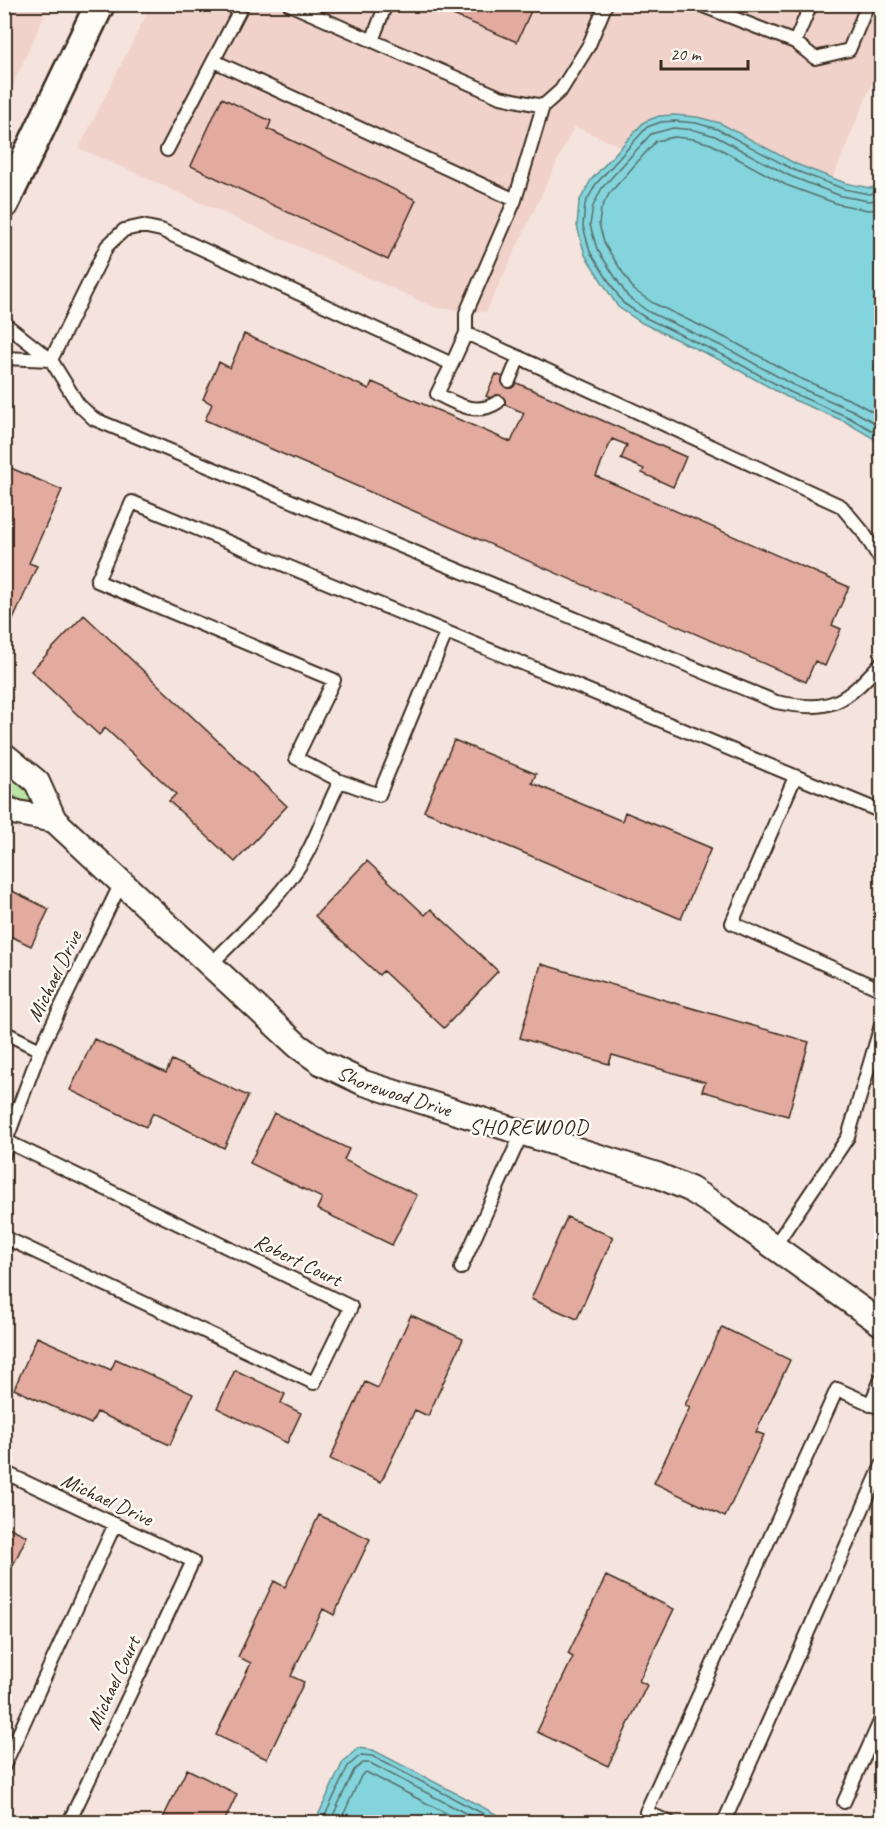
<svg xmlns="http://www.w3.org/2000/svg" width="886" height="1827" viewBox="0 0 886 1827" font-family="Caveat,sans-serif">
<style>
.built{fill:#f0d2ca}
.green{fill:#b8e5a3;stroke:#7a8860;stroke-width:1.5}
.water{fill:#83d4dc;stroke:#669090;stroke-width:1.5}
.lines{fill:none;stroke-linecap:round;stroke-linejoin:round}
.shore{stroke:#586e6a;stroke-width:1.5}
.building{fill:#e3aa9f;stroke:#3b2a1e;stroke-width:1.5}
.service-casing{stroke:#3b2a1e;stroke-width:16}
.minor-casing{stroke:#3b2a1e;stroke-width:28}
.tertiary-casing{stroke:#3b2a1e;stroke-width:33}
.service{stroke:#fdfcf7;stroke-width:12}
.minor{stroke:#fdfcf7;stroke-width:24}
.tertiary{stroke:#fdfcf7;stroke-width:28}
.labels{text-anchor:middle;stroke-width:5;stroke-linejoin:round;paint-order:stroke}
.street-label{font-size:21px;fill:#3b2a1e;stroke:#fdfcf7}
.neighbourhood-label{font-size:22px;letter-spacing:1.5px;fill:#3b2a1e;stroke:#fdfcf7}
</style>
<rect width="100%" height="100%" fill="#f5e3dd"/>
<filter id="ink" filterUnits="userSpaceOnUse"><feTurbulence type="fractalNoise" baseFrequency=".0167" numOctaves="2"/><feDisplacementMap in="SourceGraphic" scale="12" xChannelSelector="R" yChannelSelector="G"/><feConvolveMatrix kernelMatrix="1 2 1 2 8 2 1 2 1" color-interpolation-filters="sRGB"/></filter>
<g filter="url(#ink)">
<path class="built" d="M5,4l44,1 -44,97 -1,-97z
M151,5h730v56l-70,170 -237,-105 -88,186 -50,-4 -357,-160z"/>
<path class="green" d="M4,771l28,25v4l-5,3 -22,-11z"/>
<path class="water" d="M674,115l23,2 23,6 76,41 49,19 25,5 11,-2v257l-35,-21 -59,-25 -63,-35 -82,-39 -24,-16 -33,-52 -8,-29 2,-24 12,-22 53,-58 15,-6z
M358,1748l15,2 138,72h-196l28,-60z"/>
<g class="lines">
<path class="shore" d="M882,192l-13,2 -25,-5 -50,-19 -77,-41 -21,-6 -22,-2 -13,1 -14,5 -51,57 -11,20 -2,22 7,26 33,51 23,15 81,39 63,35 58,25 34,19
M882,199l-13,2 -28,-5 -51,-20 -75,-40 -20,-6 -22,-2 -22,6 -49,54 -9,18 -3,19 7,24 31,48 21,15 81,38 63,35 59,25 30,17
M882,209l-14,1 -30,-6 -52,-19 -75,-41 -18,-5 -19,-2 -18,4 -47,53 -8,15 -2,15 6,21 29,45 19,13 81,39 63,35 58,25 27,15
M322,1822l26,-56 13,-11 11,1 127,66
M330,1822l24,-52 9,-7h7l112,59
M340,1822l21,-46 5,-4 97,50"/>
</g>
<path class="building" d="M441,4h93l-17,38 -78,-33z
M222,98l49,23 -3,8 148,71 -28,60 -197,-94z
M244,334l125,55 3,-7 139,60 13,-29 -38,-17 10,-22 190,83 -13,30 -31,-14 2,-4 -23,-10 6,-14 -15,-6 -16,37 253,111 -17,38 9,4 -16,37 -10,-5 -9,21 -601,-262 7,-16 -9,-5 16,-37 11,6z
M4,465l58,25 -33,73 8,3 -33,74z
M84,615l203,191 -52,56 -66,-61 7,-7 -71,-66 -6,7 -68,-64z
M454,740l82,34 -4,9 90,38 3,-9 86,36 -30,71 -257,-108z
M367,861l58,54 6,-6 67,62 -54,57 -61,-57 -4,4 -64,-59z
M4,887l45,22 -18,37 -27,-13z
M541,964l268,78 -21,74 -86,-25 3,-9 -93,-27 -3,9 -89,-26z
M94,1039l72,34 6,-13 76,36 -24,52 -71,-35 -7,14 -76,-37z
M274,1113l75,36 -5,11 73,35 -25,50 -75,-36 5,-11 -72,-35z
M567,1217l46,20 -36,82 -46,-20z
M411,1315l52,24 -35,77 -13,-6 -34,72 -51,-23 35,-77 13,6z
M722,1327l68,33 -34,72 8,3 -39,82 -71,-34 36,-76 -5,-2z
M37,1337l74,33 5,-11 77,35 -23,51 -73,-33 -6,12 -77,-35z
M235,1370l50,24 -4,9 20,10 -14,30 -70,-35z
M319,1515l51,24 -36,76 -11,-6 -32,67 13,6 -37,77 -51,-24 35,-72 -13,-6 36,-76 11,6z
M4,1525l23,11 -23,48z
M606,1576l68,33 -35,72 8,4 -39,81 -71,-34 36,-75 -5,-3z
M187,1769l50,25 -13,28h-63z"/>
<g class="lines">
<g class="service-casing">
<path id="service" d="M289,4l211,93 43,9 18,-16 28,-45 17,-41
M698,4l97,38 20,16 34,-8 19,-46
M372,41l14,-37
M795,42l16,-38
M214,61l301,139
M543,106l-28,94 -49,113v20l375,173 22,26 19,30
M167,150l76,-146
M4,323l47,37 27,44 16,15 682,283c57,11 68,1 106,-40
M4,358l47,2
M51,360l56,-114 17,-16 18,-4 19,4 291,134 14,-31
M452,364l-15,30c21,11 40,22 61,8
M509,381l10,-24
M795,777l-63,146 150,67
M340,781l39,14 67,-162
M210,965c33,-34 71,-67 95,-108 14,-24 22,-52 35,-76l-44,-23 38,-78 -237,-99 35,-79 750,310
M4,1032l36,18
M4,1155l2,-14 34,-91 81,-167
M4,1237l310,146 37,-76 -345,-166
M774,1247l74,-110 34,-115
M461,1268l61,-135
M870,1405l12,-28
M4,1472l189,89 -124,261
M4,1766l111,-242
M844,1802l38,-85
M669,1822l-23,-10 191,-423 45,20
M724,1822l158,-357"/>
</g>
<g class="minor-casing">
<g id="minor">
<path id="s1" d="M4,755l33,27 17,38 244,226 24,17 42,20 293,92 33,14 30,19 162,116"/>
<path d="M4,808l9,4 41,8"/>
</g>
</g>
<g class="tertiary-casing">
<path id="tertiary" d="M4,204l96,-200"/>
</g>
<use href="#service" class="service"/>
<use href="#minor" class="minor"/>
<use href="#tertiary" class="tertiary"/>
</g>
</g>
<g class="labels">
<g class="street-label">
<text transform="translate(54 976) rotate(-64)" y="7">Michael Drive</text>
<text dy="7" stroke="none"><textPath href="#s1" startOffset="524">Shorewood Drive</textPath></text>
<text transform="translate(298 1260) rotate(26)" y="7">Robert Court</text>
<text transform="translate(107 1499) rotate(25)" y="7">Michael Drive</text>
<text transform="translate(113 1683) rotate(-65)" y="7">Michael Court</text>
</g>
<g class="neighbourhood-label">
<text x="529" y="1134">SHOREWOOD</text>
</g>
</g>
<rect width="886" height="1827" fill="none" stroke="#fdfcf7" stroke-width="24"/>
<rect x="12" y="12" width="862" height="1803" fill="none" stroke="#3b2a1e" stroke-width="2" filter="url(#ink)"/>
<path d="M661 60v9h87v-9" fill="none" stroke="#3b2a1e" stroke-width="3"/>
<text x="670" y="60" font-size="18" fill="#3b2a1e" stroke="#fdfcf7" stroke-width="4.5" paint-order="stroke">20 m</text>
</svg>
